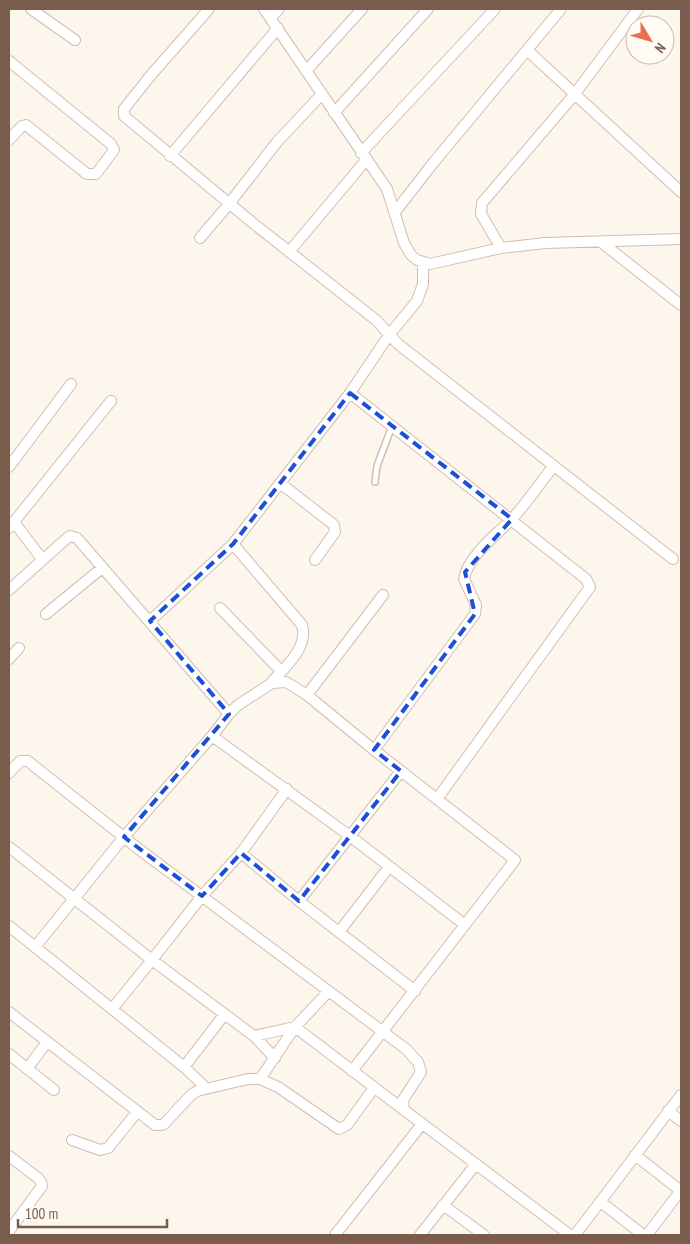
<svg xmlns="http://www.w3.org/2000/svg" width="690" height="1244" viewBox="0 0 690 1244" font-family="'PT Sans Narrow',sans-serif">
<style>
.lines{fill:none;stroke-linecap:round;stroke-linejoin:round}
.service-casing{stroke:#d1beb0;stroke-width:8}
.minor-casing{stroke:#d1beb0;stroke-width:12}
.service{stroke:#fff;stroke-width:5}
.minor{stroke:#fff;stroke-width:10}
.marked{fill:none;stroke:#1d4ed8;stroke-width:4;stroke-dasharray:10 6;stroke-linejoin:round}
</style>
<rect width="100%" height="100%" fill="#fdf6ec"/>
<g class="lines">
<g class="service-casing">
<path id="service" d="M375,482l2,-16 15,-40"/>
</g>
<g class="minor-casing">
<path id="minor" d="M31,9l44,31
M209,9l-58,66 -27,34v7l130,108 122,96 22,24 275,215
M264,9l123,180 17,54 7,12 6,5 13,4 71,-16 44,-5 136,-4
M271,17l8,-8
M527,50l154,142
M9,61l102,83 3,6 -18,24h-9l-61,-49 -4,1 -13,14
M306,71l56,-62
M334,113l94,-104
M361,153l134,-144
M170,156l108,-128
M395,212l39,-50 127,-153
M200,238l29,-34 48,-62 45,-48
M601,242l80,63
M501,248l-20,-34 1,-11 92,-108 64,-86
M289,252l78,-93
M350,393l236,186 4,8 -153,212
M9,467l62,-83
M280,483l54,42 1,7 -20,28
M14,522l28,37
M9,528l102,-127
M233,544l69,81c7,23 -18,43 -32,59
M9,590l57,-51 4,-3 7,2 152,176
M220,608l61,63
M46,614l56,-46
M150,621l83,-77 117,-151 39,-58 28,-34 6,-17v-21
M9,659l10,-11
M307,695l76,-100
M212,736l138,100 115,89
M374,750l101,-136 1,-9 -12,-26c4,-23 32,-44 48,-60 15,-16 27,-35 41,-52
M9,773l11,-12h8l6,5 106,84 266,199 12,13 3,10 -18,28 1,10 166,125
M9,847l143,113 102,76 41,-9 109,83
M241,853l58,48 116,90
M299,901l102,-130
M9,926l175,141 40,-52
M339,932l50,-65
M35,947l89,-110 88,-101 17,-22 9,-9 31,-20 3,-2 14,-1 21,13 67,55 141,110 -163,211
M112,1009l40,-49 50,-64 39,-43 46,-64
M9,1012l146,113h6l3,-1 27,-29 6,-4 51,-12h12l18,8 61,42 8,-4 27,-37
M254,1036l21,22
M9,1054l45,36
M184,1067l22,21
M27,1069l20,-27
M260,1079l35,-52 33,-35
M668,1111l13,10
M72,1140l28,10 8,-2 29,-36
M635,1155l46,36
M9,1156l29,22 3,4 1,4 -33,45
M601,1202l42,33
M443,1205l41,30
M335,1235l87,-111
M420,1235l56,-71
M575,1235l106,-140
M647,1235l34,-45"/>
</g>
<use href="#service" class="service"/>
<use href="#minor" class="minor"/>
</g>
<path class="marked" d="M350,393l162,126 -47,53 10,42 -101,136 27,21 -102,130 -58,-48 -39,43 -78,-59 105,-123 -79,-93 83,-77z"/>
<rect width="690" height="1244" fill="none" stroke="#7a5c4d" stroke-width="20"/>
<g transform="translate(650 40) rotate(128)"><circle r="24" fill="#fffaf3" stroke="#cabbb1"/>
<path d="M0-4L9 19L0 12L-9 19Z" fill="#e76f51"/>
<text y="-8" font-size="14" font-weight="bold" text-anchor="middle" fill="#7a5c4d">N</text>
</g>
<path d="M18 1219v8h149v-8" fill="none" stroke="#7a5c4d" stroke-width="2.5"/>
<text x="25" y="1219" font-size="15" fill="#7a5c4d" stroke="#fffaf3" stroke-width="4" paint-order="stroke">100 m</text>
</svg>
